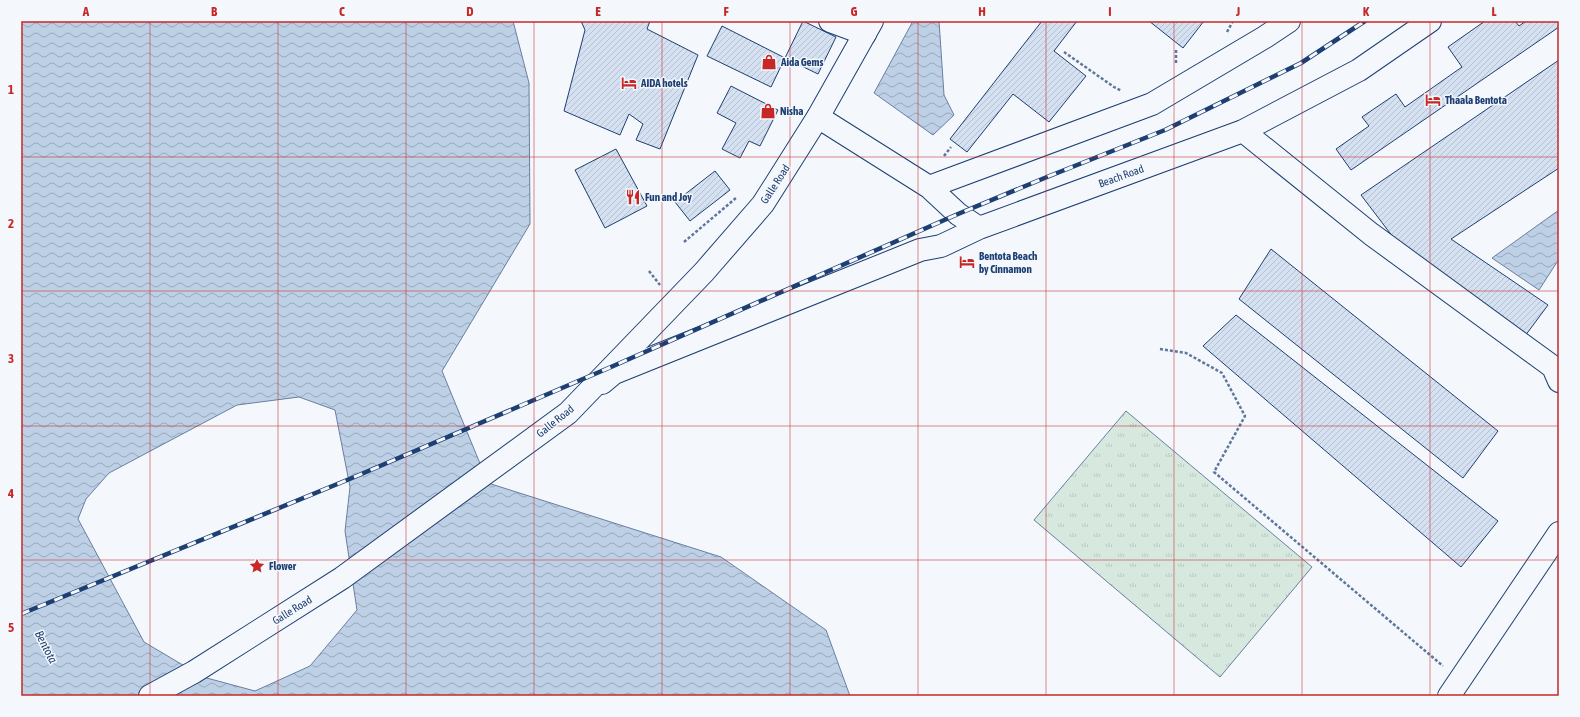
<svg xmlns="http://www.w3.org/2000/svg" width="1580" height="717" viewBox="0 0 1580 717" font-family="'Asap Condensed',sans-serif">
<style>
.grass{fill:url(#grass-tufts);stroke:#687fa3}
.water{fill:url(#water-waves);stroke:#687fa3;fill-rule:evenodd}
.building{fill:url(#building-hatch);stroke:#1d3f73}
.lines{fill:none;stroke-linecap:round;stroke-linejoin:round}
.minor-casing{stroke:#1d3f73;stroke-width:24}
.highway-casing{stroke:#1d3f73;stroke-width:24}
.path{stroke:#5e769c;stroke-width:2.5;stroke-dasharray:3 2;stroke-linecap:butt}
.minor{stroke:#f4f7fb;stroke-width:22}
.highway{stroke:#f4f7fb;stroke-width:22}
.rail-casing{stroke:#1d3f73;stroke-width:4.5}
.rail{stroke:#f4f7fb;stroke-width:3;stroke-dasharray:9;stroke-linecap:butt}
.grid{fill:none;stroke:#c62828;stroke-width:1;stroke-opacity:0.55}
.labels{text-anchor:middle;stroke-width:3;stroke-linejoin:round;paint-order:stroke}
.poi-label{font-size:11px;font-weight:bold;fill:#1d3f73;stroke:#f4f7fb;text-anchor:start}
.street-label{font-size:11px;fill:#1d3f73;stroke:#f4f7fb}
.water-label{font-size:12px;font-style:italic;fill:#1d3f73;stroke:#f4f7fb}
.neatline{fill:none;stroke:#c62828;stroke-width:1.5}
.grid-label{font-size:13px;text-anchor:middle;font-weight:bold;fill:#c62828}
</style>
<defs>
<pattern id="grass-tufts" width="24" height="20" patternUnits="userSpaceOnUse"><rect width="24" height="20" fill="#d7e8df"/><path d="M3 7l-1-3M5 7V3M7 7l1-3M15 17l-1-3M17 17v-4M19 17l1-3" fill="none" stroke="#b8c8c3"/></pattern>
<pattern id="water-waves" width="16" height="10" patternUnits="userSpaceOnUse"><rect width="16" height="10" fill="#bed0e5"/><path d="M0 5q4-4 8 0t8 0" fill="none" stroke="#9aaabe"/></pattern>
<pattern id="building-hatch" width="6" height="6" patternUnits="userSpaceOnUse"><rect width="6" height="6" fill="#d5e0f0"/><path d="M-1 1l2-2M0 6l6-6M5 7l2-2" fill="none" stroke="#b6c1d1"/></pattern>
</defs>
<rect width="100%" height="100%" fill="#f4f7fb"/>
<path class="grass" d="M1126,411l186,156 -92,110 -186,-157z"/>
<path class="water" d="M21,21h492l16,62 1,141 -88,147 46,112 233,74 105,73 24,66h-829zM299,397l36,13 15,77 -5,44 12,79 -47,56 -55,25 -52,-14 -59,-35 -66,-123 8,-20 23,-26 128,-68z
M913,21h26l5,74 10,20 -21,20 -59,-42z
M1559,210v49l-20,31 -47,-32z"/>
<path class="building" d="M581,21h69l-3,8 51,26 -38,94 -24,-9 7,-16 -14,-10 -9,21 -56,-24 21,-81z
M803,21l33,16 -18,37 -33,-16z
M1042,21h35l-23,30 32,25 -37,46 -36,-28 -46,58 -17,-13z
M1149,21h55l-21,27z
M1485,21h30l4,5 7,-5h33v6l-208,143 -15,-21 33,-23 -7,-9 34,-23 9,13 57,-40 -14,-20z
M722,26l63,32 -14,29 -64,-31z
M1559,60v108l-108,71 97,66 -23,31 -113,-74 -51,-67z
M731,86l47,24 -18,36 -11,-5 -9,17 -18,-9 14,-26 -19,-10z
M616,149l31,57 -42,22 -30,-58z
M715,171l15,19 -40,31 -15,-19z
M1271,249l227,182 -35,47 -224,-179z
M1236,315l262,206 -37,46 -258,-221z"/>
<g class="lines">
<g class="minor-casing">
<path id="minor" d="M830,21l35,13
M818,117l111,70 29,27 21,14 264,-97 116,-61 71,-49
M1243,131l128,103 182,133 6,14
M929,187l223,-83 113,-67 24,-16
M602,383l12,-10 306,-123 21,-4 38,-18
M1449,696l110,-163"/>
</g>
<g class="highway-casing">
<path id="highway" d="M150,696l44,-24 148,-94 226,-165 136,-141 59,-68 55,-87 54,-96"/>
</g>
<path class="path" d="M1227,32l6,-11
M1176,50v14
M1064,52l50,35 8,4
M944,156l7,-9
M684,242l52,-44
M649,271l11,14
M1160,349l26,4 36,20 23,43 -31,56 229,194"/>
<use href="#minor" class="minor"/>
<use href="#highway" class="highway"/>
<g class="rail-casing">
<path id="rail" d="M21,614l331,-136 259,-111 347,-153 89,-37 118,-47 136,-67 64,-42"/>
</g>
<use href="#rail" class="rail"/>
</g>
<path class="grid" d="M150,21v675M278,21v675M406,21v675M534,21v675M662,21v675M790,21v675M918,21v675M1046,21v675M1174,21v675M1302,21v675M1430,21v675M21,157h1538M21,291h1538M21,426h1538M21,560h1538"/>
<defs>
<g id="shop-bare" transform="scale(1.2)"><path d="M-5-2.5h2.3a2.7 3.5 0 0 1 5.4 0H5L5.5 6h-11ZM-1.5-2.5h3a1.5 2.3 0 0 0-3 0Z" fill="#c62828" stroke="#f4f7fb" stroke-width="2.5" paint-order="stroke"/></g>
<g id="hotel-bare" transform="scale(1.2)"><path d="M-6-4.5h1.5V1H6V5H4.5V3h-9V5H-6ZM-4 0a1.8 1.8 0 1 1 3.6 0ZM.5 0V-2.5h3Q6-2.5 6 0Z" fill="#c62828" stroke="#f4f7fb" stroke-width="2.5" paint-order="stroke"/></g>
<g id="restaurant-bare" transform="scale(1.2)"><path d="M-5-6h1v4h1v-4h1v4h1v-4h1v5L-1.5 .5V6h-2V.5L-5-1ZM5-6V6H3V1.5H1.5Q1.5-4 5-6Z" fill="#c62828" stroke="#f4f7fb" stroke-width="2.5" paint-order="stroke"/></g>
<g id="sight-bare" transform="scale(1.2)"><path d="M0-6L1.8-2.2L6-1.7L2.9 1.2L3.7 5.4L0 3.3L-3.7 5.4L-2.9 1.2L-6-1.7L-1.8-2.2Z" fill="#c62828" stroke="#f4f7fb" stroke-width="2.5" paint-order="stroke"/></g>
</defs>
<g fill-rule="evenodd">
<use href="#shop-bare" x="769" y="62"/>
<use href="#hotel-bare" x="629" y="83"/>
<use href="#hotel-bare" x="1433" y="100"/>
<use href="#shop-bare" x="768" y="111"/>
<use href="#restaurant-bare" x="633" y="197"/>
<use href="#hotel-bare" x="967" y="262"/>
<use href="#sight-bare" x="257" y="566"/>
</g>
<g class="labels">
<g class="poi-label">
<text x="781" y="66">Aida Gems</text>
<text x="641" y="87">AIDA hotels</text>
<text x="1445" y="104">Thaala Bentota</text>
<text x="780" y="115">Nisha</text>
<text x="645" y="201">Fun and Joy</text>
<text x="979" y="260">Bentota Beach<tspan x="979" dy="13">by Cinnamon</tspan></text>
<text x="269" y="570">Flower</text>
</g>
<g class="street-label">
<text transform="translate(1121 176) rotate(-20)" y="4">Beach Road</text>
<text transform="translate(775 184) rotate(-57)" y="4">Galle Road</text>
<text transform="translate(555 421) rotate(-39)" y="4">Galle Road</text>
<text transform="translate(292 610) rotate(-32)" y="4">Galle Road</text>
</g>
<g class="water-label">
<text transform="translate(46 647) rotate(63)" y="4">Bentota</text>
</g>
</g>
<rect width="1580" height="717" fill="none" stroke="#f4f7fb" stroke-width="44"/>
<rect x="22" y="22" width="1536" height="673" class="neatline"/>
<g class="grid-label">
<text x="86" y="16">A</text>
<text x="214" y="16">B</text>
<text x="342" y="16">C</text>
<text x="470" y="16">D</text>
<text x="598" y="16">E</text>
<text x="726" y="16">F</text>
<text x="854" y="16">G</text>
<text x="982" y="16">H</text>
<text x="1110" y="16">I</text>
<text x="1238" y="16">J</text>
<text x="1366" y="16">K</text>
<text x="1494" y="16">L</text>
<text x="11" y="94">1</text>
<text x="11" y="228">2</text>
<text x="11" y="363">3</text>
<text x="11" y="498">4</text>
<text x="11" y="632">5</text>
</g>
</svg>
